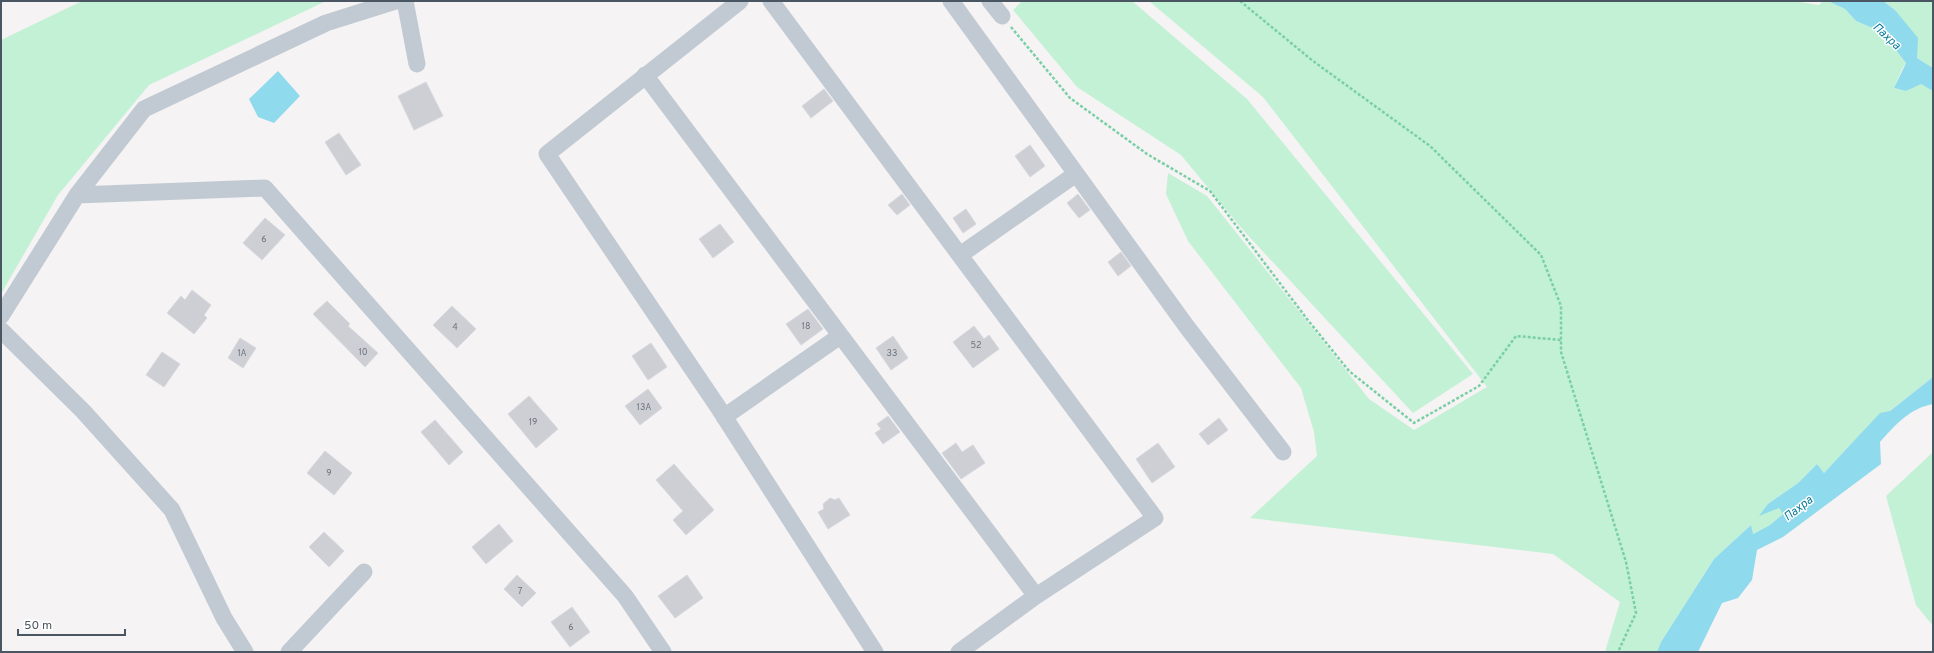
<svg xmlns="http://www.w3.org/2000/svg" width="1934" height="653" viewBox="0 0 1934 653" font-family="Overpass,sans-serif">
<style>
.green{fill:#c3f1d5}
.water{fill:#90daee}
.building{fill:#cdcfd5;stroke:#d7d9de}
.lines{fill:none;stroke-linecap:round;stroke-linejoin:round}
.path{stroke:#7ad0a6;stroke-width:2.5;stroke-dasharray:3 2;stroke-linecap:butt}
.minor{stroke:#c1cad2;stroke-width:17}
.labels{text-anchor:middle;stroke-width:3;stroke-linejoin:round;paint-order:stroke}
.number-label{font-size:9px;fill:#6b747e}
.water-label{font-size:12px;font-style:italic;fill:#0c7c9b;stroke:#fff}
</style>
<rect width="100%" height="100%" fill="#f5f3f3"/>
<path class="green" d="M82,1h244l-177,84 -91,110 -57,99v-254z
M1022,1h110l115,98 226,275 -60,39 -170,-183 -62,-75 -104,-68 -64,-77z
M1149,1h644l26,4 4,-4h5l17,8 11,12 26,11 24,31 -4,6 -8,19 12,3 15,-8 12,8v286l-70,55 -39,41 -7,-9 -19,19 -30,21 11,4 4,6 -13,11 -18,9 -1,-9 -37,34 -53,83 -4,10h-52l15,-50 -67,-48 -303,-36 67,-62 -3,-24 -13,-44 -113,-147 -22,-47 2,-21 39,23 162,203 45,31 73,-43 -224,-290z
M1883,1h50v67l-16,-10 -22,-48z
M1933,452v174l-17,-21 -30,-109z"/>
<path class="water" d="M1828,1h55l12,9 23,28 -1,20 16,10v23l-12,-7 -15,7 -12,-3 12,-25 -24,-31 -26,-11 -11,-12z
M278,71l22,25 -26,27 -16,-6 -9,-18z
M1933,377v27c-23,4 -39,22 -53,38l1,22 -98,73 -26,13 -5,30 -14,18 -16,5 -24,49h-41l4,-10 53,-83 37,-34 2,9 17,-9 13,-11 -4,-6 -20,8 9,-12 30,-21 19,-19 7,9 56,-60 10,-2z"/>
<path class="building" d="M426,82l17,34 -29,14 -16,-34z
M824,89l9,12 -22,17 -9,-12z
M339,133l22,32 -15,10 -21,-33z
M1030,145l15,21 -15,11 -15,-21z
M902,194l8,11 -13,10 -9,-10z
M1078,194l12,16 -11,8 -12,-15z
M966,209l10,15 -13,9 -10,-15z
M265,218l20,17 -23,25 -19,-17z
M720,224l14,18 -21,16 -14,-19z
M1121,252l10,14 -13,10 -10,-14z
M192,290l19,15 -7,10 3,3 -13,16 -27,-21 14,-17 4,4z
M327,301l23,23 -2,2 30,27 -13,14 -52,-53z
M452,306l24,23 -19,19 -24,-23z
M808,309l15,20 -22,16 -15,-21z
M974,326l10,13 5,-4 10,14 -26,19 -20,-26z
M893,336l15,22 -17,12 -15,-22z
M240,338l16,10 -13,20 -15,-10z
M651,343l16,24 -19,13 -16,-24z
M162,352l18,12 -16,23 -18,-12z
M648,389l14,19 -22,17 -15,-19z
M529,396l29,33 -22,19 -28,-34z
M888,416l12,16 -17,12 -8,-11 6,-4 -4,-5z
M1219,418l9,12 -20,15 -9,-11z
M435,420l28,32 -14,13 -28,-33z
M956,443l6,9 11,-7 12,18 -24,16 -19,-26z
M1158,443l17,24 -23,16 -16,-24z
M325,451l27,22 -18,22 -27,-22z
M674,464l40,46 -28,25 -13,-15 10,-9 -27,-31z
M830,498l5,2 4,-2 11,17 -22,14 -10,-17 6,-3 -1,-5z
M499,524l14,17 -27,23 -14,-17z
M324,532l20,19 -15,16 -20,-20z
M517,575l19,18 -14,14 -18,-18z
M687,575l16,23 -28,20 -17,-22z
M572,607l18,25 -20,15 -19,-25z"/>
<g class="lines">
<path class="path" d="M1240,1l73,60 117,85 111,109 20,51v46l65,210 10,51 -18,39
M1011,27l59,71 77,56 63,37 97,128 42,52 65,52 65,-37 37,-50 45,4"/>
<path class="minor" d="M405,1l12,63
M740,1l-193,153 171,253 157,245
M771,1l384,517 -119,78 -77,56
M951,1l236,326 96,125
M990,1l12,15
M645,75l391,521
M77,195l188,-7 360,408 38,56
M960,255l116,-81
M1,316l76,-121 67,-86 182,-86 70,-22
M1,330l82,81 89,99 52,108 21,34
M724,417l116,-81
M289,652l75,-80"/>
</g>
<g class="labels">
<g class="number-label">
<text x="264" y="242">6</text>
<text x="806" y="329">18</text>
<text x="455" y="330">4</text>
<text x="976" y="348">52</text>
<text x="363" y="355">10</text>
<text x="242" y="356">1А</text>
<text x="892" y="356">33</text>
<text x="644" y="410">13А</text>
<text x="533" y="425">19</text>
<text x="329" y="476">9</text>
<text x="520" y="594">7</text>
<text x="571" y="630">6</text>
</g>
<g class="water-label">
<text transform="translate(1887 36) rotate(43)" y="4">Пахра</text>
<text transform="translate(1798 508) rotate(-38)" y="4">Пахра</text>
</g>
</g>
<rect width="1934" height="653" fill="none" stroke="#4a5661" stroke-width="4"/>
<path d="M18 629v6h107v-6" fill="none" stroke="#4a5661" stroke-width="2"/>
<text x="24" y="629" font-size="12" fill="#4a5661" stroke="#ffffff" stroke-width="3" paint-order="stroke">50 m</text>
</svg>
